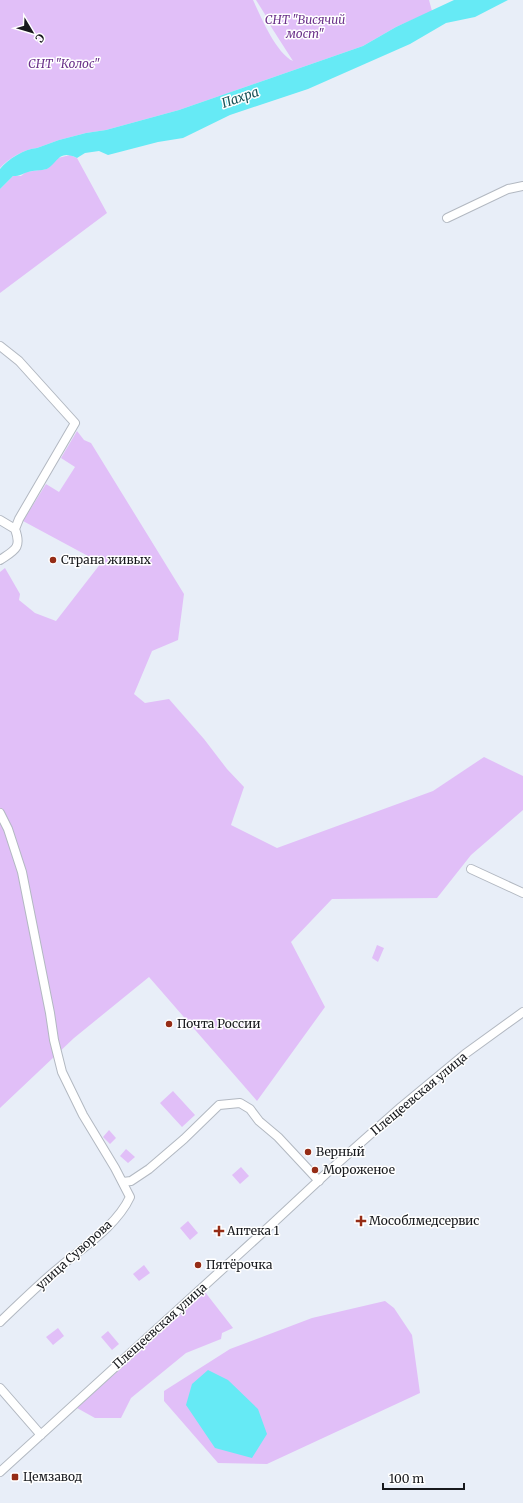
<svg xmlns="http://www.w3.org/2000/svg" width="523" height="1503" viewBox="0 0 523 1503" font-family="Merriweather,serif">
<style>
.green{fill:#e1bff8}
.water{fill:#66eaf5}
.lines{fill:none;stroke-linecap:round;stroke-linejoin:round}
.minor-casing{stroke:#b2b8c1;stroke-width:10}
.minor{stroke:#fff;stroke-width:8}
.poi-dot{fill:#952c16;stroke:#fff;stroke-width:1.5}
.labels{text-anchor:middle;stroke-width:3;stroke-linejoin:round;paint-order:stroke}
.park-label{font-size:12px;font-style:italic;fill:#6b328a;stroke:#fff}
.poi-label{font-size:12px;fill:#17191d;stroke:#fff;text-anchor:start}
.street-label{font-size:12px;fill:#17191d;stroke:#fff}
.water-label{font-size:13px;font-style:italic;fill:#1a5358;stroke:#fff}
</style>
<rect width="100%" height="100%" fill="#e8eef8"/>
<path class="green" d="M0,0h253c8,17 23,53 40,61l-25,-39 5,-3 -1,-3 -3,1 -3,-1 -10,-16h173l3,11 -36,16 -33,19 -184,64 -73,20 -20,3 -27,7 -22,8c-13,1 -29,11 -37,20z
M70,155l7,3 30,55 -107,80v-104l13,-13h8l5,-4 21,-3 11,-11z
M77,431l7,9 7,3 93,151 -6,46 -26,11 -18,43 11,9 24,-4 35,40 23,30 17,18 -13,38 46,23 156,-57 51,-34 39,19v34l-52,45 -34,43 -105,1 -41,43 34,65 -68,94 -108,-124 -75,61 -74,70v-536l5,-4 15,26 -1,6 16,13 21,8 45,-58 -78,-42 23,-37 13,8 16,-25 -14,-9z
M377,945l7,3 -6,14 -6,-4z
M173,1091l22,24 -13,12 -22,-24z
M109,1130l7,8 -6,6 -7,-7z
M126,1149l9,8 -7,6 -8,-7z
M241,1167l8,9 -9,8 -8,-9z
M188,1221l10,12 -8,7 -10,-12z
M144,1265l6,8 -11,8 -6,-7z
M205,1292l28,36 -11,5 -1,6 -35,14 -55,45 -10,20h-26l-18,-10z
M385,1301l9,7 18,27 8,58 -153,71 -49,-1 -54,-62v-10l66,-42 82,-31z
M58,1328l6,8 -11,9 -7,-8z
M108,1331l11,13 -7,6 -11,-13z"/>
<path class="water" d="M454,0h54l-33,17 -29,6 -36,21 -102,45 -78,26 -47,23 -25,4 -50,13 -9,-4 -14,2 -8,5c-19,-9 -19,5 -30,11 -6,2 -14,1 -19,3 -7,2 -7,4 -15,4l-13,13v-20c8,-10 24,-20 37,-21l22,-8 27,-7 20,-3 73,-20 184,-64 33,-19z
M208,1370l20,10 30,29 9,25 -15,24 -37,-10 -29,-43 6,-21z"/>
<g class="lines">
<g class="minor-casing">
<path id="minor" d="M447,218l61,-29 15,-3
M0,346l19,15 56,62 -56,96 -4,10
M0,520l15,9
M0,560c15,-10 22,-12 15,-31
M0,813l8,16 14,43 28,141 4,27 8,32 21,43 32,53 15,29c-13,28 -45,49 -69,69 -21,17 -41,37 -61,56
M471,869l52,24
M123,1182l8,-1 18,-12 35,-30 35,-34 21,-2 10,6 9,12 19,16 41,44
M0,1388l41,47
M0,1472l272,-248 58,-54 71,-63 64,-53 58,-42"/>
</g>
<use href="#minor" class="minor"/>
</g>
<g class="poi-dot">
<circle cx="53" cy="560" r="4"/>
<circle cx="169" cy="1024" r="4"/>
<circle cx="308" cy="1152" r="4"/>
<circle cx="315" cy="1170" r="4"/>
<path d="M359 1215h4v4h4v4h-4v4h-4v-4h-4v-4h4z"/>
<path d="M217 1225h4v4h4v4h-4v4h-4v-4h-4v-4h4z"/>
<circle cx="198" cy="1265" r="4"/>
<rect x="11" y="1473" width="8" height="8" rx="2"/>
</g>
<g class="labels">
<g class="park-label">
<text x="305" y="24">СНТ "Висячий<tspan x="305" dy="14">мост"</tspan></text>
<text x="64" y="68">СНТ "Колос"</text>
</g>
<g class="poi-label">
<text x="61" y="564">Страна живых</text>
<text x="177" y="1028">Почта России</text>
<text x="316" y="1156">Верный</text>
<text x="323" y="1174">Мороженое</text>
<text x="369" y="1225">Мособлмедсервис</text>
<text x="227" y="1235">Аптека 1</text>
<text x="206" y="1269">Пятёрочка</text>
<text x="23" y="1481">Цемзавод</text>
</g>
<g class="street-label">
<text transform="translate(419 1094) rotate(-40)" y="4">Плещеевская улица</text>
<text transform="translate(74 1255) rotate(-42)" y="4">улица Суворова</text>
<text transform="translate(160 1326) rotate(-42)" y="4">Плещеевская улица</text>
</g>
<g class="water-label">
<text transform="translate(240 97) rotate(-19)" y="5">Пахра</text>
</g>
</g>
<g transform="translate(32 32) rotate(128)" stroke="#ffffff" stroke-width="3" paint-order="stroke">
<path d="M0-3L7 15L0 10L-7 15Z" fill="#17191d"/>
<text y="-6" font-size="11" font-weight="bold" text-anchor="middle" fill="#17191d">С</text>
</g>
<path d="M383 1483v6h81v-6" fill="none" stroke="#17191d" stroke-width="2"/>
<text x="389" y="1483" font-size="12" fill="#17191d" stroke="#ffffff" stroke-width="3" paint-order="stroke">100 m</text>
</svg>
